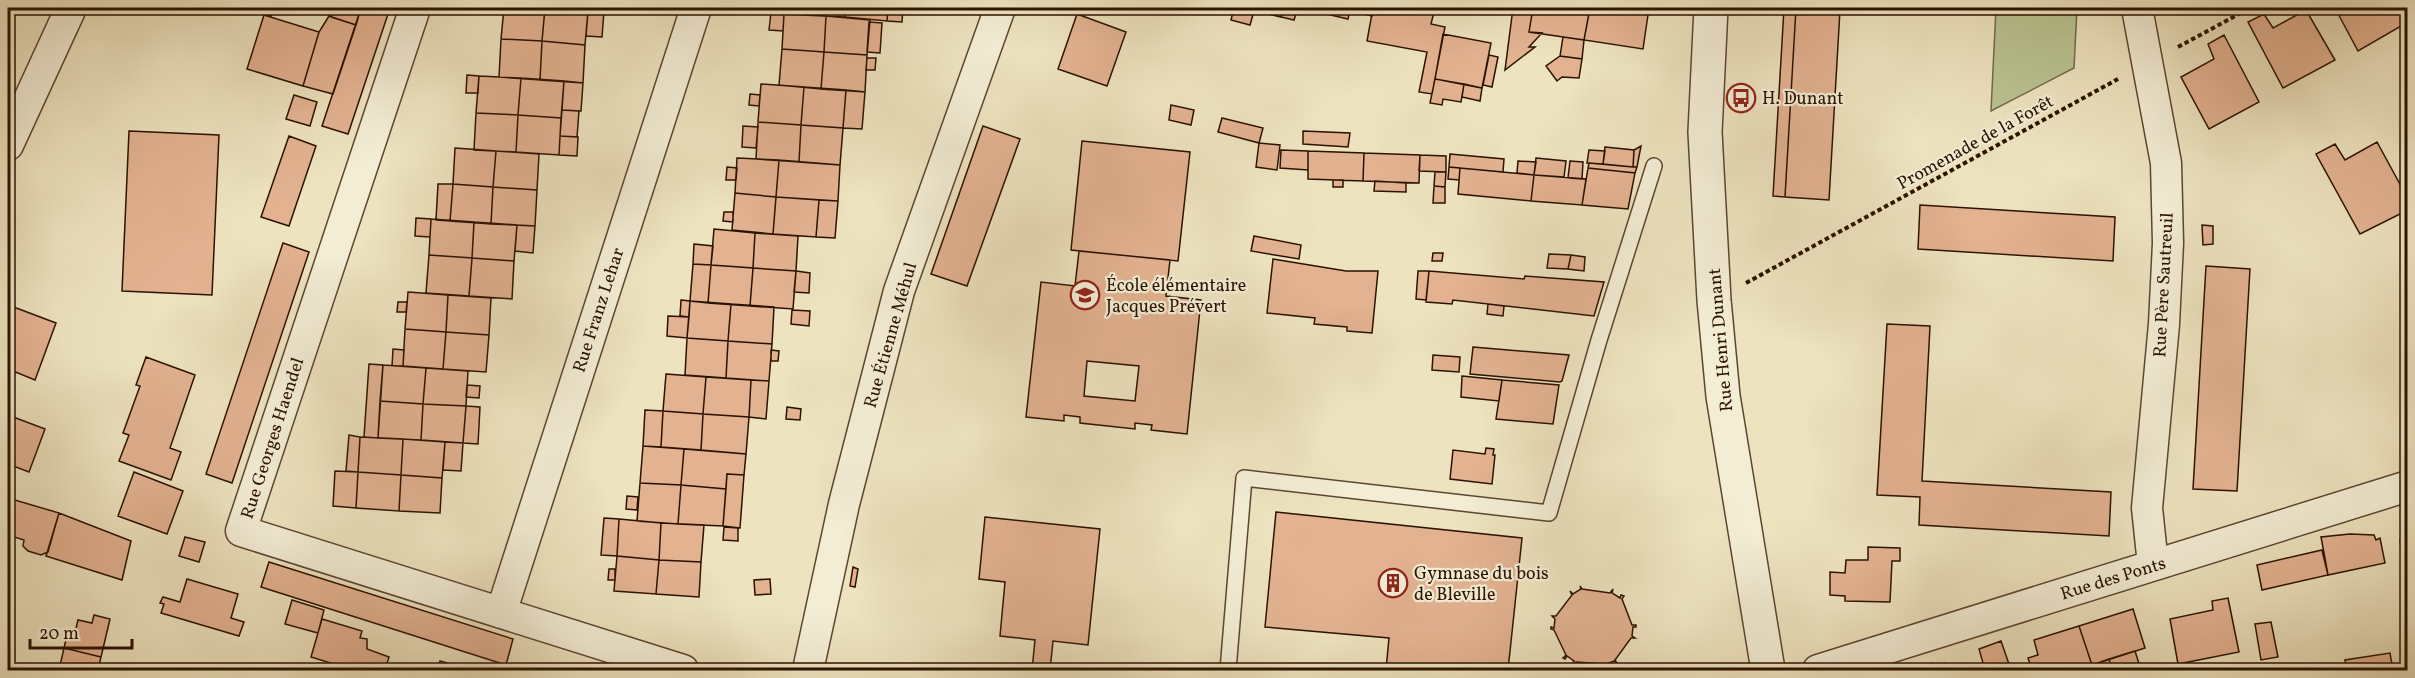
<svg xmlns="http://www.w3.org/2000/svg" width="2415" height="678" viewBox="0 0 2415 678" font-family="Vollkorn,serif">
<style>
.park{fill:#b9c391;stroke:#726a48;stroke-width:1.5}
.building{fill:#e3b291;stroke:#2b1200;stroke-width:1.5;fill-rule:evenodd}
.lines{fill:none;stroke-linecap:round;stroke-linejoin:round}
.service-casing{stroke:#5c4630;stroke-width:18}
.minor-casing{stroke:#5c4630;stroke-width:33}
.tertiary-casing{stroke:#5c4630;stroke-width:36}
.path{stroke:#2b1200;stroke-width:4;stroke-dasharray:4.5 3;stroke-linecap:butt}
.service{stroke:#f3edd5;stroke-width:15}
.minor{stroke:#f3edd5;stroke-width:30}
.tertiary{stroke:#f3edd5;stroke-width:33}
.labels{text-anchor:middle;stroke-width:4.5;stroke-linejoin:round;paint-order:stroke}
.poi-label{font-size:18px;fill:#2b1200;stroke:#f3edd5;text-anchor:start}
.street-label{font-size:18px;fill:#2b1200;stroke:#f3edd5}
</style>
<rect width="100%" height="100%" fill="#ede3bf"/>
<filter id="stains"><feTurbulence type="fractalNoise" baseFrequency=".00333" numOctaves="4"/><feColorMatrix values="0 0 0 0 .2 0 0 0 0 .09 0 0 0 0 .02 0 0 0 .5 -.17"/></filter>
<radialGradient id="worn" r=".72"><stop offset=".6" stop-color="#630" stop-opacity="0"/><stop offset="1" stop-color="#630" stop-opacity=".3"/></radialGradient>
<path class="park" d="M1996,8h81l-3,60 -83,43z"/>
<path class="building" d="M243,8h30l-2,8z
M334,8h27l-5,17 -25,-8z
M361,8h29l-42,126 -26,-8z
M504,8h41l-3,33 -41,-2z
M545,8l43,3 -3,34 -43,-4z
M563,8h44v4z
M608,8h13l-1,4h-12z
M789,8h15l-1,7 -14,-1z
M804,8h41v9l-42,-2z
M845,8h43l-1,13 -42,-4z
M888,8h15l-1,14 -15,-1z
M1234,8l20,3 -4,14 -19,-5z
M1243,8h41l-3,9z
M1284,8h14l-4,12 -13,-3z
M1301,8h72l-1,8 -22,-6 -2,9z
M1373,8h62l-4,16 14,3 -13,67 -13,-2 8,-40 -60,-11z
M1513,8h20l-4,24 13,1 -13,14h6l-30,23z
M1533,8h57l-6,32 -55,-8z
M1590,8h59l-6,41 -59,-9z
M1784,8h12l-11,189 -12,-1z
M1796,8l44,2 -11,190 -44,-3z
M2335,8h66l7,14 -50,29z
M2306,10l29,50 -52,28 -35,-66 16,-8 9,14z
M588,11h16l-2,26 -16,-1z
M771,12l13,2 -1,17 -14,-1z
M784,14l42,2 -2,36 -42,-3z
M1077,14l49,18 -19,54 -49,-17z
M264,15l55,17 -16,54 -56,-17z
M329,16l27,9 -23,69 -30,-8 16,-54z
M826,16l44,4 -3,35 -43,-3z
M8,17l6,3 -6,14z
M869,22l13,1 -2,30 -13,-1z
M1443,34l48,9 -9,45 -47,-9z
M2224,35l35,67 -50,27 -28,-52 33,-18 -6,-15z
M1563,37l21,3 -2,19 -22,-3z
M501,39l41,2 -2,39 -41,-3z
M542,41l43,4 -2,38 -43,-3z
M782,49l42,3 -3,37 -42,-4z
M824,52l43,3 -2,37 -44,-3z
M1489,55l9,2 -6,30 -9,-2z
M1560,56l22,3 -3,19 -17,-1 -5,4 -11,-15z
M867,58h9l-1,12h-9z
M467,75l12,1 -1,17h-12z
M479,76l42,2 -3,37 -42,-2z
M521,78l43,3 -3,37 -43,-3z
M1435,79l29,5 -3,18 -18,-3 -1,6 -12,-2z
M564,81l19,2 -2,28 -19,-1z
M761,84l43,3 -3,38 -43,-3z
M1464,84l18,4 -2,13 -18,-4z
M804,87l42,3 -3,38 -42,-3z
M846,90l19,2 -3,37 -19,-1z
M750,94l10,1 -1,11 -10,-1z
M294,95l23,7 -7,24 -24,-7z
M1171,105l23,5 -3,15 -22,-5z
M562,110l17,1 -2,26 -17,-1z
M476,113l42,2 -2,37 -42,-2z
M518,115l43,3 -2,37 -43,-3z
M1222,118l41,10 -4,15 -41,-11z
M758,122l43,3 -2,37 -43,-3z
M801,125l42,3 -3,37 -41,-3z
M743,126l15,1 -2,21 -14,-1z
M983,126l37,13 -53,147 -36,-12z
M129,131l90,4 -7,160 -90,-4z
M1303,131l47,2 -2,14 -45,-3z
M289,136l27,10 -27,80 -28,-9z
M560,136l18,1 -1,19 -18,-1z
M1082,141l108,11 -12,109 -107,-11z
M2377,142l31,57v11l-48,24 -44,-80 19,-10 10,16z
M1259,143l21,2 -3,25 -21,-3z
M1641,146l-4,21h-4l1,-17z
M1605,147l29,3 -1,17 -30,-3z
M455,148l41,3 -3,36 -40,-3z
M1281,150l27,1v19l-28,-2z
M1589,150l16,1 -2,13 -16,-1z
M496,151l43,3 -2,36 -44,-3z
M1308,151l56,2 -1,28 -55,-2z
M1364,153l56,2 -1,28 -56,-2z
M1450,154l54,5 -1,13 -54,-5z
M1420,155l26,1v16l-27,-1z
M737,158l42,2 -3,37 -41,-4z
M1536,158l30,3 -2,16 -30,-2z
M779,160l61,5 -2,36 -62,-4z
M1518,161l18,1 -2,13 -17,-2z
M1570,161l13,1 -1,17 -14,-1z
M1589,163l44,4h4l-2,6 -47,-5z
M727,167l10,1 -1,12h-10z
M1449,167l11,1 -1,12 -11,-1z
M1460,168l74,7 -3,26 -73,-7z
M1588,168l47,5 -7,36 -46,-4z
M1435,172h11l-1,15 -11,-1z
M1534,175l52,4 -4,26 -51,-4z
M1333,180h10v7h-10z
M1375,181l31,2v9l-32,-1z
M438,184h15l-3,37 -14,-1z
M453,184l40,3 -2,37 -41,-3z
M1434,186l11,1v16h-12z
M493,187l44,3 -2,36 -44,-2z
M735,193l41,4 -3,37 -41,-4z
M776,197l43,3 -3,37 -43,-3z
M819,200l19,1 -3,37 -19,-1z
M1920,205l195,12 -2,44 -195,-12z
M724,212h9v10l-10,-1z
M416,218l15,1 -1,18 -15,-1z
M431,219l43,3 -2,36 -43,-3z
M474,222l43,3 -3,36 -42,-3z
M517,225l18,1 -2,27 -18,-2z
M2202,225l11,1v18l-10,1z
M714,229l41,4 -2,35 -42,-3z
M755,233l43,3 -2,35 -43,-3z
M1254,236l47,9 -2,14 -48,-8z
M283,243l26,9 -77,231 -26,-9z
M694,244l19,2 -2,19 -18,-1z
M1079,251l91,9 -4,36 35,4 -14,134 -36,-4 1,-5 -17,-2v6l-55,-6v-6l-16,-2v6l-38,-4 15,-135 34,4zM1087,361l52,5 -4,35 -51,-5z
M1433,253h10l-1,8h-10z
M1549,254l22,1 -3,14 -21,-1z
M429,255l43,3 -3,38 -43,-3z
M1571,255l14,2 -1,14 -16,-2z
M472,258l42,3 -2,38 -43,-3z
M1273,259l73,12h32l-6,62 -25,-2v-4l-33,-3 1,-6 -48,-5z
M693,264l18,1 -3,38 -18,-2z
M711,265l42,3 -3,38 -42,-3z
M2206,266l44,3 -13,222 -44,-2z
M753,268l43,3 -3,38 -43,-3z
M796,271l14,2 -1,20 -15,-1z
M1418,271h11l-3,29 -10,-1z
M1429,271l95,8 1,-3 79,6 -10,34 -141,-16 -1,4 -26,-2z
M408,292l40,3 -2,37 -41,-3z
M448,295l43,3 -2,37 -43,-3z
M681,300l9,1 -1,16 -9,-1z
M690,301l41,3 -3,37 -41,-3z
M398,302h9l-1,10h-9z
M731,304l43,3 -2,37 -44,-3z
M1488,304l16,2 -1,10 -16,-2z
M11,306l45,17 -21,57 -27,-11v-54z
M792,310l18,1 -1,15 -18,-2z
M668,316l21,1 -2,21 -20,-2z
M1887,324l43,2 -8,155 189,11 -2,44 -190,-11 1,-28 -43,-2z
M405,329l41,3 -3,37 -40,-3z
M446,332l43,3 -3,37 -43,-3z
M687,338l41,3 -2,37 -41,-3z
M728,341l44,3 -3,37 -43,-3z
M1473,347l96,8 -7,26 -2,1 -90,-8z
M393,349l11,1 -1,16h-11z
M771,350l8,1 -1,10h-7z
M1433,355l27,2 -1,15 -27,-2z
M146,357l49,18 -25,73 11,4 -10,28 -52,-19 10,-26 -6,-2 17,-47 -4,-1z
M369,364l14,1 -5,73 -14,-1z
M383,365l43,3 -3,36 -43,-3z
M426,368l42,3 -2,35 -43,-2z
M666,374l40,3 -3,37 -40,-3z
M1462,376l40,4 -3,21 -38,-4z
M706,377l45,3 -2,37 -46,-3z
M751,380l18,1 -3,38 -17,-2z
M1502,380l57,5 -6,39 -57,-5z
M467,385l13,1 -1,12 -13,-1z
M380,401l43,3 -2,36 -43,-2z
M423,404l43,2 -3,37 -42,-3z
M466,406l14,1 -2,37 -15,-1z
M787,407l14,2 -1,11 -14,-1z
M645,410l18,1 -2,36 -18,-1z
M663,411l40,3 -2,36 -40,-3z
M703,414l46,3 -3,37 -45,-4z
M8,415l37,14 -16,43 -21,-8z
M349,435l11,2 -2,35 -12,-1z
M360,437l43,2 -2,36 -43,-3z
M403,439l42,3 -3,36 -41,-3z
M445,442l18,1 -2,28 -18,-1z
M643,446l41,3 -3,36 -41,-2z
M1486,448l8,1 -1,6h2l-3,29 -42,-5 3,-29 32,4z
M684,449l62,5 -2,21 -17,-1 -1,15 -45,-4z
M335,471l23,1 -2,36 -23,-2z
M134,472l49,19 -16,43 -49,-18z
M358,472l43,3 -2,36 -43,-3z
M727,474l17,1 -4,53 -17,-2z
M401,475l41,3 -2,35 -41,-2z
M640,483l41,2 -3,39 -41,-3z
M681,485l45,4 -3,37 -45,-2z
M627,496l11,1 -1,13 -11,-1z
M8,498l51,15 -11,39 -7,3 -13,-4 -5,-5 1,-6 -16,-5z
M1276,512l246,26 -14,132h-122l3,-32 -124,-11z
M59,513l72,28 -9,39 -76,-24z
M985,517l115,12 -12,116 -35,-4 -3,29h-18l3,-30 -35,-4 5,-54 -26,-3z
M604,518l15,1 -2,37 -16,-1z
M619,519l42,4 -2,37 -42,-4z
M661,523l43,2 -3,37 -42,-2z
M724,527l14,1v13l-15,-1z
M2350,534l24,1 2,5 4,-2 5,25 -57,12 -7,-38z
M185,537l20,5 -6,20 -20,-6z
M2408,538v50l-8,-48z
M1868,547l32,1v13h-8l-2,41 -45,-1v-5l-15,-1v-23l15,1 1,-13h22z
M2322,550l6,25 -66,15 -5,-25z
M617,556l42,4 -3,34 -42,-3z
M659,560l42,2 -2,35 -43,-3z
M269,562l244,77 -7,26 -245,-78z
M853,567l5,2 -3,18 -5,-1z
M609,569h6v11h-7z
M187,579l51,15 -7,24 13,4 -5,14 -78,-23 3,-9 -4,-1 3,-6 17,5z
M770,579l1,15 -16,1 -1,-15z
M1580,586l2,3 28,4 3,-4 -1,4 8,5 1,-3 3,1 -2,3 10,26h4v2h-3l-1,9 3,2h-4l-16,22 2,3 -3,-2 -8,3v4l-2,-4 -28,-2 -2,3 -2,-1 2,-3 -7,-5 -2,3 -2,-1 3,-3 -12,-25 -3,-1v-2l3,1 1,-9 -3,-3h4l16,-21 -2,-4 3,3 8,-5z
M2228,598l11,54 -61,12 -8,-45 43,-9 -1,-9z
M292,600l32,10 -6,23 -33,-9z
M2133,609l12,39 -53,17 -13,-39z
M94,615l16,4 -9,38 -37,-9 3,-13 7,2 4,-17 14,3z
M322,619l40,12 -2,7 7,1v10l22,8 -4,13h-32l-42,-13z
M2271,622l7,35 -17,3 -6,-36z
M2079,626l13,39 -19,5h-41l-4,-12 10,-3 -4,-15z
M2001,641l10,29h-26l-6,-21z
M64,648l37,9 -3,13h-39z
M2135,651l6,19h-29l-3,-11z
M2390,653l3,17h-47l-1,-10z
M2109,659l3,11h-19l-1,-5z
M440,661l33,9h-35z
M1933,663l2,4 10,-4 2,7h-34v-1z"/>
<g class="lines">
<g class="service-casing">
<path id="service" d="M1228,670l16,-192 305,35 50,-173 55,-174"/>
</g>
<g class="minor-casing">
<path id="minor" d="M415,8l-174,523 442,139
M2137,8l29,155 2,80 -4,81 -17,184 6,57
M8,145l63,-137
M501,613l195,-605
M808,670l36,-166 55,-213 101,-283
M1818,670l590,-184"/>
</g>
<g class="tertiary-casing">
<path id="tertiary" d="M1711,8l-6,124 9,168 9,96 45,274"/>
</g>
<path class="path" d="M2178,47l72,-39
M1746,283l372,-204"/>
<use href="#service" class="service"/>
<use href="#minor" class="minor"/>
<use href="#tertiary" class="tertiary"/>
</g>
<defs>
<g id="bus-ring" transform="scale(1.5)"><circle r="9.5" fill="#f3edd5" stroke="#8f2418" stroke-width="1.5"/><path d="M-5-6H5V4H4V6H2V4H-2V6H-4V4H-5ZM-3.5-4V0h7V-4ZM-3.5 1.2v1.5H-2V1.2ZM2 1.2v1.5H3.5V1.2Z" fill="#8f2418"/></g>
<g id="school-ring" transform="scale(1.5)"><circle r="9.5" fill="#f3edd5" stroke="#8f2418" stroke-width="1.5"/><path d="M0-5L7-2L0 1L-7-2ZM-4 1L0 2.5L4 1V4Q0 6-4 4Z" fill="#8f2418"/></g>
<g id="building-ring" transform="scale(1.5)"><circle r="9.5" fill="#f3edd5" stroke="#8f2418" stroke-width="1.5"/><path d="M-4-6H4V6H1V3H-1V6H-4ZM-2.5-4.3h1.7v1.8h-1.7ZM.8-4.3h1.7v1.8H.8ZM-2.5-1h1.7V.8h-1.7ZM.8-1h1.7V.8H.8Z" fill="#8f2418"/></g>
</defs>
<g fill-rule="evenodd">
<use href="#bus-ring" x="1741" y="98"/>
<use href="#school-ring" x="1085" y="295"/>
<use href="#building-ring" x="1393" y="583"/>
</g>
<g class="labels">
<g class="poi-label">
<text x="1762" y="104">H. Dunant</text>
<text x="1106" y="291">École élémentaire<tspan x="1106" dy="21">Jacques Prévert</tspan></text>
<text x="1414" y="579">Gymnase du bois<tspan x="1414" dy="21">de Bleville</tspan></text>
</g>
<g class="street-label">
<text transform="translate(1975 142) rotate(-29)" y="6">Promenade de la Forêt</text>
<text transform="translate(2163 285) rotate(-87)" y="6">Rue Père Sautreuil</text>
<text transform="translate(598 310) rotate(-72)" y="6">Rue Franz Lehar</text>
<text transform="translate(890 335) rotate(-74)" y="6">Rue Étienne Méhul</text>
<text transform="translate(1720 340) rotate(-95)" y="6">Rue Henri Dunant</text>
<text transform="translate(272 438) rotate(-72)" y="6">Rue Georges Haendel</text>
<text transform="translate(2113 578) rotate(-17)" y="6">Rue des Ponts</text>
</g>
</g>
<rect width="2415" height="678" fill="none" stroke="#ede3bf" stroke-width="30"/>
<rect x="9" y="9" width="2397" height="660" fill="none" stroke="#2b1200" stroke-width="3"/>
<rect x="15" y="15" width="2385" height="648" fill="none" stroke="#2b1200" stroke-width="1.5"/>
<path d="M30 639v9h102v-9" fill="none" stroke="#2b1200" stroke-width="3"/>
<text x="39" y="639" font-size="18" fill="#2b1200" stroke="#f3edd5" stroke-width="4.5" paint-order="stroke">20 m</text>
<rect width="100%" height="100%" filter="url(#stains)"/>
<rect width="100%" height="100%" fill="url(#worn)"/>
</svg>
